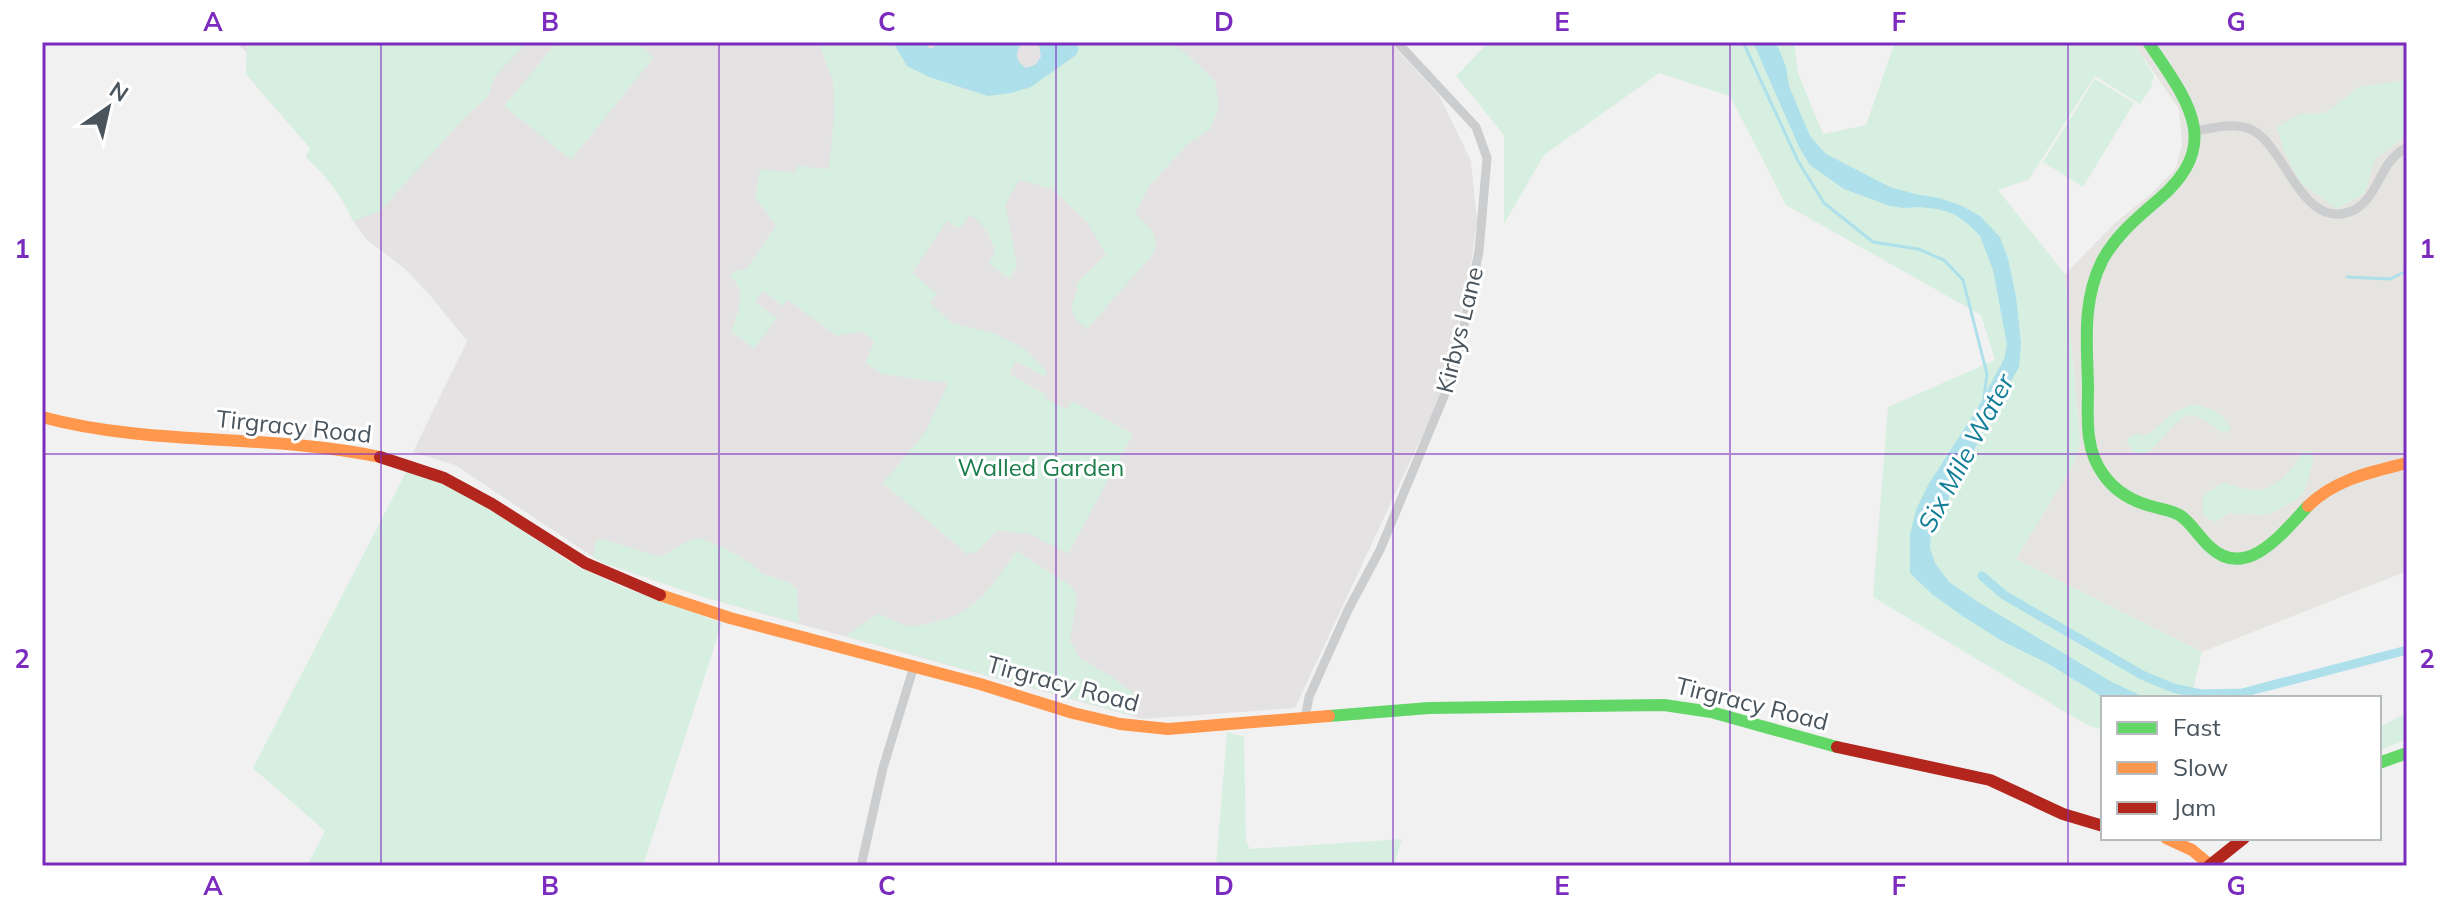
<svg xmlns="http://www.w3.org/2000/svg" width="2449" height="908" viewBox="0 0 2449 908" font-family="Mulish,sans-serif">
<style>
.commercial{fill:#e6e4e0}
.education{fill:#e4e2e3}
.green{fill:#d7efe0}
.water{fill:#ade0eb}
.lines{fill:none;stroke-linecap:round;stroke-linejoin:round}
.stream{stroke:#ade0eb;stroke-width:3}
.canal{stroke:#ade0eb;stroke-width:9}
.street{stroke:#cbcdcf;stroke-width:9}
.fast{stroke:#63d668;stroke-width:12}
.slow{stroke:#ff974d;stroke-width:12}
.jam{stroke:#b3261e;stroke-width:12}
.grid{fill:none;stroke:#7b2cbf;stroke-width:2;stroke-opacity:0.55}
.labels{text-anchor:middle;stroke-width:6;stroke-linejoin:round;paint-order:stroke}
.street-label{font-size:24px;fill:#49545d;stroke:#fff}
.park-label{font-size:24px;fill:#1b7d4a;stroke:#fff}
.water-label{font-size:26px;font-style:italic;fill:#127e98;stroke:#fff}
.neatline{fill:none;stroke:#7b2cbf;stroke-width:3}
.grid-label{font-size:26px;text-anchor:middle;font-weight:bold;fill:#7b2cbf}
</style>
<rect width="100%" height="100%" fill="#f2f1f1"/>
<path class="commercial" d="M2133,42h274v529l-205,81 -187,-93 60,-98 5,-19 -15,-168 50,-51 36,-29 25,-26 6,-24 -3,-35z"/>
<path class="education" d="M236,42h1154l49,53 32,66 6,59 -5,38 -26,127 -151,323 -152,11 -437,-121 -105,-36 -146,-97 -42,-13 54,-111 -38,-47 -25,-26 -38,-29 -13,-18 -10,-22 -13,-18 -24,-24 4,-9 -64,-74 1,-21z"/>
<path class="green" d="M247,42h281l-32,33 -8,21 -25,23 -83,92 -27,10c-12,-26 -26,-44 -47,-64l4,-9 -64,-74z
M557,42h78l19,15 -83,103 -67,-54z
M818,42h75l14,24 59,24 84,-17 18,-12 11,-13 -4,-6h95l17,12 28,27 4,26 -9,22 -22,15 -39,42 -14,28c14,13 25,19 19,39l-67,76c-17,-13 -19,-20 -9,-39l-2,-6 30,-29 -18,-32 -35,-34 -34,-9 -13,24 -1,-2 12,64 -7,13 -22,-16 7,-11c-4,-16 -10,-28 -25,-37l-10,14 -13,-8 -35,52 25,21 -7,9 22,20 41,10 25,12 9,6 20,21 -3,4 -28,-15 -7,13 37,21 -1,3 21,11 6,-8 61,33 -65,120 -45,-24 4,4 -30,-4 -20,22 -10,2 -84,-71 43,-52 22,-48 -66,-9 -16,-11 8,-22 -13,-10 -24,5 -49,-36 -5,6 -20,-15 -8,11 22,16 -23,31 -23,-18c7,-18 17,-40 -1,-55l7,-6h9l30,-45 -21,-27 5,-29 35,4 2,-7 32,3 5,-53 -1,-35z
M1489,42h305l4,31 25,61 43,-9 29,-83h238l21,33 -3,13 -11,16 -45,-28 -66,103 -31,11 67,84 15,168 -5,19 -59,98 186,93 -11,46h-88v32l-16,-5 -214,-128 15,-190 107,-47 -14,-45 -195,-110 -56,-109 -71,-23 -115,82 -40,69v-89l-48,-59z
M2095,79l39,24 -51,84 -40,-25z
M2407,80v55l-32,24 -10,34 -28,16 -36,-26 -16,-29 -8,-27 23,-13 25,-1 34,-26z
M2193,405c15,1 32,9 38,24l-7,4c-10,-5 -24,-19 -35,-18 -19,2 -46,67 -62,26l3,-5 7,-3 7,3c19,-9 23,-25 49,-31z
M2304,451l8,2 2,5 -10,35 -10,8 -20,11 -12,3 -32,-2 -15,9 -12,-6v-21l21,-13c42,18 57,3 80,-31z
M407,470l34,11 35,19 100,66 49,22 97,35 -79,243h-336l18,-35 -72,-63z
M699,538l23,9 27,15 14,12 25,8 9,7 2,34 -93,-25 -105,-36 -8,-5 3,-17 7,-1 57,18c15,-6 22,-17 39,-19z
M1017,551l55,36 5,9 -7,45 11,18 32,18 25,20 -3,19 -290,-80 33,-22c8,3 25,11 30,12 9,1 22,-3 31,-5 42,-11 53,-37 78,-70z
M2407,712v27l-28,12v-23z
M1227,732l17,5 2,104 4,8 152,-10 -8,27h-178z"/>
<path class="water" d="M893,42h31l5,6h4l6,-6h84c-8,9 -9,19 3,26l9,-3 6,-8 -2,-12 -4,-3h40l4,6 -3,7 -45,32 -20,6 -23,3 -59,-19 -22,-11z
M1753,42h21l5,7 7,18 3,19 21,50 16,18 64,33 25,7 24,4 21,7 20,11 20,21 8,22 8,37 5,48 -2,23 -49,90 -10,22 -9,11 -4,15 -11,12 -5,13 -1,18 5,15 14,19 29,20 132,79 36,17h-42l-57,-35 -45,-22 -41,-26 -28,-20 -23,-22v-39l6,-24 12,-25 49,-76 27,-50 3,-14 -14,-75 -13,-34 -12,-12 -14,-10 -16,-5 -19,-2 -15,1 -14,-2 -46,-17 -34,-24 -11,-18z"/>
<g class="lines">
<path class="stream" d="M1743,42l55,119 26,42 49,39 45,7 26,11 19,20 24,94 -3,23
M2347,277l43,2 17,-8"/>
<path class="canal" d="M1982,576l22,19 138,80 31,13 28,6 41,-1 165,-43"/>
<path class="street" d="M2195,131c17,-3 38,-9 55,-2 36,15 51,103 102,82 19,-8 26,-33 37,-48 5,-7 11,-12 18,-16
M1305,718l4,-21 39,-87 32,-60 67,-161 9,-25 23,-113 8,-93 -11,-31 -79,-85
M861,866l22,-98 31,-102"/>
<path class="fast" d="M2148,42c38,57 77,101 11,157 -22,19 -43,36 -57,62 -20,40 -15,82 -14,125 0,30 -4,62 15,88 13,19 32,29 55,34 7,2 16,3 23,8 11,8 18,21 29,31 37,35 75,-17 98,-41
M1329,716l100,-8 235,-3 47,7 126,35
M2379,763l28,-10"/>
<path class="slow" d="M42,417c111,30 226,16 338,40
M2308,506c27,-27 64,-34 99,-43
M660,595l70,23 250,66 93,29 47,11 48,5 161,-13
M2166,838l26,12 18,15"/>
<path class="jam" d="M380,457l64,21 48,26 93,59 75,32
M1837,747l153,33 73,34 40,12
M2209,866l35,-28"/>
</g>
<path class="grid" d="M381,42v824M719,42v824M1056,42v824M1393,42v824M1730,42v824M2068,42v824M42,454h2365"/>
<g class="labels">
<g class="street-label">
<text transform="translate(1460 330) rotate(-76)" y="8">Kirbys Lane</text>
<text transform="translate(294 427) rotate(6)" y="8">Tirgracy Road</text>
<text transform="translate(1063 684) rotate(15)" y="8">Tirgracy Road</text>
<text transform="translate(1752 704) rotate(14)" y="8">Tirgracy Road</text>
</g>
<g class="park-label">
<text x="1041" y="476">Walled Garden</text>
</g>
<g class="water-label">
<text transform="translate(1966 453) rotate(-62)" y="9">Six Mile Water</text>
</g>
</g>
<rect width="2449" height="908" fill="none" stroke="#ffffff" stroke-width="88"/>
<rect x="2101" y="696" width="280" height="144" fill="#ffffff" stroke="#b6bbbe" stroke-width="2"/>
<rect x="2117" y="722" width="40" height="12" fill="#63d668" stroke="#b6bbbe" stroke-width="2"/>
<text x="2173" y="736" font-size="24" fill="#49545d">Fast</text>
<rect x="2117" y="762" width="40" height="12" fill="#ff974d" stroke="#b6bbbe" stroke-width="2"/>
<text x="2173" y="776" font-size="24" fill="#49545d">Slow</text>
<rect x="2117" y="802" width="40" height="12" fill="#b3261e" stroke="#b6bbbe" stroke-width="2"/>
<text x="2173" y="816" font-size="24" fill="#49545d">Jam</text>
<g transform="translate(108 108) rotate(34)" stroke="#ffffff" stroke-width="6" paint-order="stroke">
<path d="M0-6L14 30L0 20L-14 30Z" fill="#49545d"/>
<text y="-12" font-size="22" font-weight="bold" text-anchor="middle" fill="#49545d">N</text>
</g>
<rect x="44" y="44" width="2361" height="820" class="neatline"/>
<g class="grid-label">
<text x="213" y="31">A</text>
<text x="550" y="31">B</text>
<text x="887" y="31">C</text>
<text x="1224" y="31">D</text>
<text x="1562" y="31">E</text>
<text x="1899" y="31">F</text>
<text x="2236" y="31">G</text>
<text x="22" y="258">1</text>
<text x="2427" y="258">1</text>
<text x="22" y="668">2</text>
<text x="2427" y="668">2</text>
<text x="213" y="895">A</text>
<text x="550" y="895">B</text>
<text x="887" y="895">C</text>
<text x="1224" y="895">D</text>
<text x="1562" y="895">E</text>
<text x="1899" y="895">F</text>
<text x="2236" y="895">G</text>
</g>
</svg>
